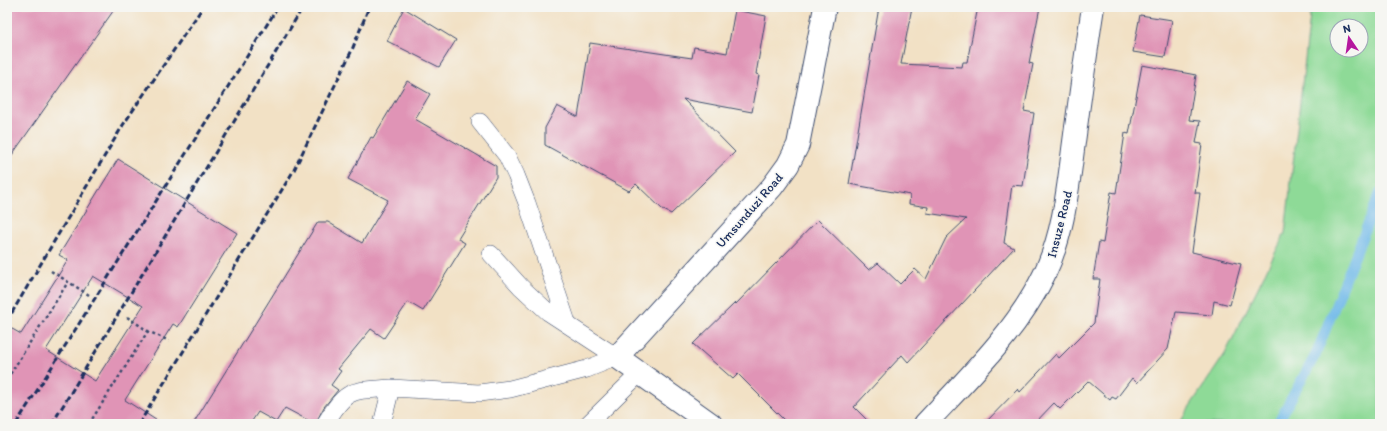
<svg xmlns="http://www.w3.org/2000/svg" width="1387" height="431" viewBox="0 0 1387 431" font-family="Itim,sans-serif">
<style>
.green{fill:#8eda97;stroke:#54847a;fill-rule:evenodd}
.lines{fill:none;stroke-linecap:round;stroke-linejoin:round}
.stream{stroke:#71bae9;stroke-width:10}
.building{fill:#e094b6;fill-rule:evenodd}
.lane-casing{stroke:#3b4a6d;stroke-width:18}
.street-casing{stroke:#3b4a6d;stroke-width:24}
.path{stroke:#3b4a6d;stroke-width:2.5;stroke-dasharray:3 3;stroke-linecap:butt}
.lane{stroke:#fff;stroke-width:17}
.street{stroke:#fff;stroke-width:22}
.rail{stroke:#1b2f5e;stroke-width:3;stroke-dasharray:6 3;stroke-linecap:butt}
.labels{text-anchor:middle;stroke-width:3;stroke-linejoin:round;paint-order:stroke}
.street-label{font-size:13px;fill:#1b2f5e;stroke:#f6f6f2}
</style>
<rect width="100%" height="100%" fill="#f6f6f2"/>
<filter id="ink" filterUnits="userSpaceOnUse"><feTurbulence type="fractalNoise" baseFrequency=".025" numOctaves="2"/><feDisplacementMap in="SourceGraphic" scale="8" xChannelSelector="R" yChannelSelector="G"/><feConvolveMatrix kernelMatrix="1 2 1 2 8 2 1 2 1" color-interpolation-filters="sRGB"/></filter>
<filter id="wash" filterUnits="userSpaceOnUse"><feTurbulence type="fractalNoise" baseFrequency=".012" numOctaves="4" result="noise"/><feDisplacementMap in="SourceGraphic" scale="16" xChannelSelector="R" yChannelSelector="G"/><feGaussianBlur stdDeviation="0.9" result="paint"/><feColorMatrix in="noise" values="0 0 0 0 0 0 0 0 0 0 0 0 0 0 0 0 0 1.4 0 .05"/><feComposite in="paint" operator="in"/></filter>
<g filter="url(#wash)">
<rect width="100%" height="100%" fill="#f2e1c5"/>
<path class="green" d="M1311,7h69v417h-202l47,-70 60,-121zM1337,26h24v24h-24z"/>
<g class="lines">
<path class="stream" d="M1277,424l39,-70 64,-161"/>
</g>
<g id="blocks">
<path class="building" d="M7,7h109l-109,155z
M879,7h33l-11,57 61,3 1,-5h4l11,-55h62l-11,56 4,1 -9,47 10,2 -11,73 -11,-1 -8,58 10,5 -106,114 -6,-7 -48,52 17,17h-83l-50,-50 -5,5 -40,-35 42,-41 1,1 82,-84 51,50 9,-7 22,21 15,-15 11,10 20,-41 20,-19 -39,-6 1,-6 -19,-3 1,-9 -61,-11z
M404,8l52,32 -17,27 -52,-26z
M735,10l31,6 -10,58 3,1 -7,37 -69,-13 52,53 -64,62 -9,-5 -26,-25 -7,7 -84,-46v-17l12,-22 21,11 12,-74 102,15 2,-11 33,6z
M1140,15l32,5 -7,37 -32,-5z
M1142,65l54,10 -7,45 11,1 -4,22 6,1 -7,49h5l-8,59 49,12 -11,41 -16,-4 -2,14 -36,-3 -8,37 -31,34 -5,-5 -16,21 -4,-2 -2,3 -22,-19 -28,28 -6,-6 -20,21h-50l34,-35 2,3 36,-38 3,4 35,-35 6,-44h-7l6,-37 4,1 8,-51 5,1 9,-60 4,1z
M407,81l23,13 -15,25 81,47v11l-38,62 7,4 -42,68 -15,-9 -24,36 -13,-9 -33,40 3,2 -10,14 7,5 -14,17 -9,17 -30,-16 -9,14 -18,-10 -8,12h-57l125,-202h10l34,21 26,-43 -40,-21 23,-42 2,1z
M118,159l119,74 -59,94 -5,-3 -48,76 37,24h-155v-98l14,8 47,-74 -9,-5zM93,276l50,30 -48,75 -49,-31z"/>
</g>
</g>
<g filter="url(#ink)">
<use href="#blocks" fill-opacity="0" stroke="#3b4a6d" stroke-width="1"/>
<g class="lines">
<g class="lane-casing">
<path id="lane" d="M480,122l27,34 9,19 11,28 41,122
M491,254l30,33 27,25 69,45
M325,424c22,-36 25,-33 66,-36
M382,424l9,-36 88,5 31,-4 77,-20 30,-12
M588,424l52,-51"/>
</g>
<g class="street-casing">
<path id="street" d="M711,424l-94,-67 155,-170 16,-22 10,-20 27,-138
M925,424c42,-45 92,-93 119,-149 20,-41 24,-88 30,-133 6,-45 12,-90 19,-135"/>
</g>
<path class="path" d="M51,271l38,24
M127,317l21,14 21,10
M7,379l61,-97
M89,424l59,-93"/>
<use href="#lane" class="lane"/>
<use href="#street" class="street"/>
<path class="rail" d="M7,321l116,-196 80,-118
M16,424l262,-417
M52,424l251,-417
M139,424l155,-254 58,-120 17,-43"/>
</g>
</g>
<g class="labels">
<g class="street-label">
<text transform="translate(749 210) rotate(-49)" y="5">Umsunduzi Road</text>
<text transform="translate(1059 224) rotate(-76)" y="5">Insuze Road</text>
</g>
</g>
<rect width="1387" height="431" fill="none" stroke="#f6f6f2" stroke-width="24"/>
<g transform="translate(1349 38) rotate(347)"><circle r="19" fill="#f6f6f2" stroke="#9ea6b7"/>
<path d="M0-3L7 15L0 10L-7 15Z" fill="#b5179e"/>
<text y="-6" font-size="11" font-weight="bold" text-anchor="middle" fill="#1b2f5e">N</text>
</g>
</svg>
